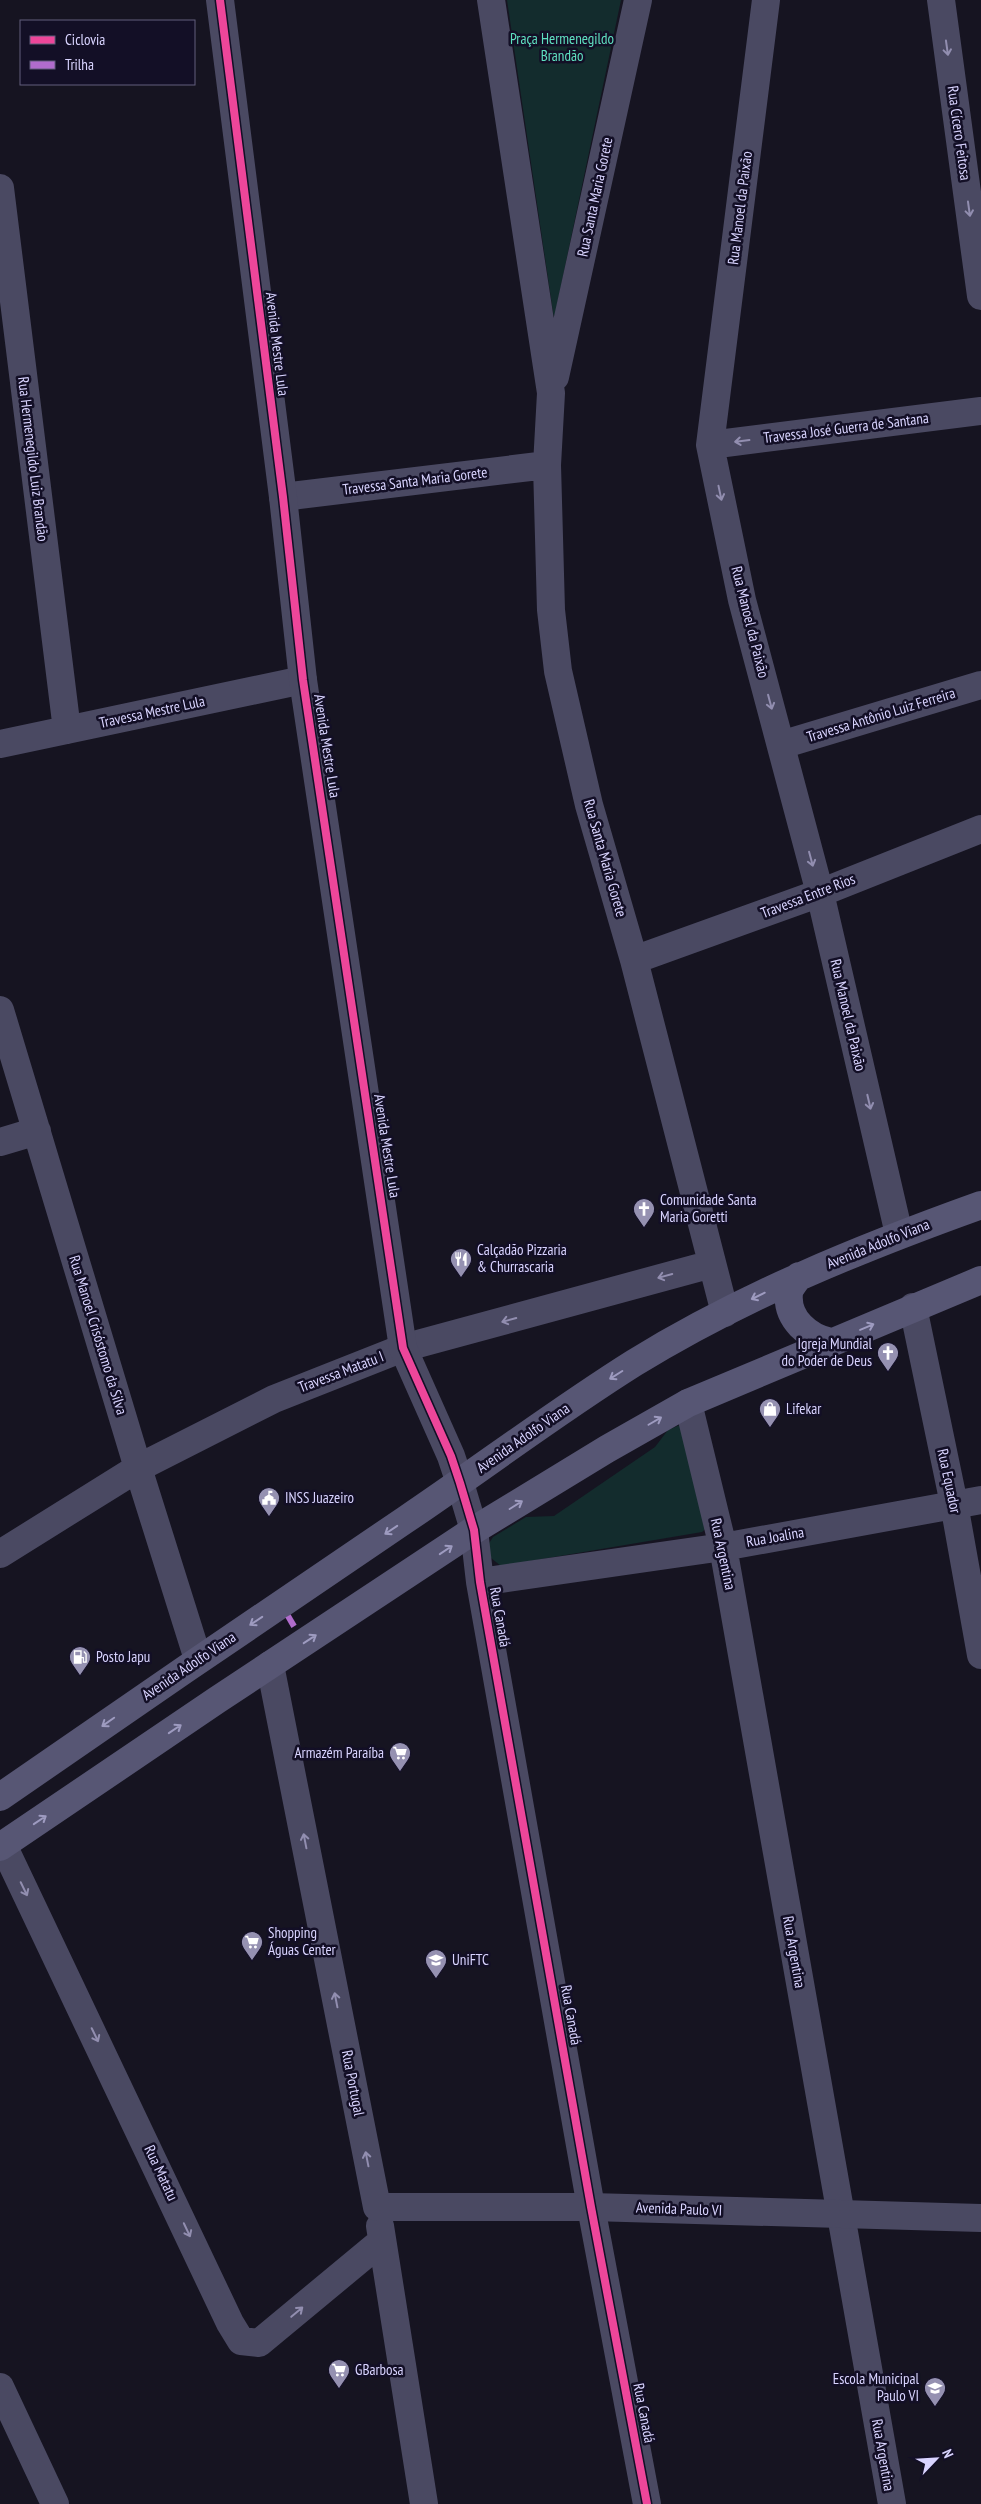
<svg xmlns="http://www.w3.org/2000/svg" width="981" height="2504" viewBox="0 0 981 2504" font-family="'PT Sans Narrow',sans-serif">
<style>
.green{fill:#132c2d}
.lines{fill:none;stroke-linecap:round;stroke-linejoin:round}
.minor{stroke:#4a4962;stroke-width:28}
.tertiary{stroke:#4a4962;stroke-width:28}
.secondary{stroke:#575674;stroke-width:28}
.quiet{stroke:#b06ccc;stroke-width:6;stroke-dasharray:12 6;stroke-linecap:butt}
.cycleway-casing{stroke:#130f26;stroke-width:11}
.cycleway{stroke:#ed469a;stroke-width:8}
.oneway{stroke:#928eb0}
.oneway2{stroke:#9e9bc0}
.labels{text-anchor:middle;stroke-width:5;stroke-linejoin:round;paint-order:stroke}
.park-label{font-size:15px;fill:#5fe0c0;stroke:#130f26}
.street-label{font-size:15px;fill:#d9d4ff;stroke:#130f26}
.poi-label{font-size:15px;fill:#d9d4ff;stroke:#130f26;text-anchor:start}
</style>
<rect width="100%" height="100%" fill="#161421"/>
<path class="green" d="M507,0h114l-67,319z
M687,1422l22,104 -7,6 -201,34 -10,-8 -3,-13 5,-8 33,-20 28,-1 101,-69 13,-17z"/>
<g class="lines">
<path class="minor" d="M491,0l60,393 -4,72 4,145 7,61 31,134 45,155 91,353
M766,0l-56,445 32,155 78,293 79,341
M941,0l40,296
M0,188l67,542
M555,377l83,-377
M710,445l271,-34
M283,497l264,-32
M0,744l303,-64
M781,745l200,-60
M634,960l186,-67 161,-64
M0,1010l138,458 60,191
M0,1142l37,-11
M913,1307l41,197 27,151
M688,1403l35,144 169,957
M460,1483l14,47 6,52 111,625 56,297
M0,1554l138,-86 136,-69 129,-51 309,-84
M480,1582l243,-35 258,-47
M3,1845l227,478 11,18 18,2 123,-102
M380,2226l44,278"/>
<path class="tertiary" d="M220,0l63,497 20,183 100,668 48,108 9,27
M270,1665l107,542h214l390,11
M0,2387l55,117"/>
<path class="secondary" d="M799,1276c-3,5 -9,11 -10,17 -3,26 20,45 42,49
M0,1797c134,-93 270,-186 405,-277 77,-52 151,-108 229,-157 109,-67 227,-115 347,-158
M0,1847l217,-147 257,-170 133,-81 81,-46 293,-123"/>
<path class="quiet" d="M288,1616l7,12"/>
<g class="cycleway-casing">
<path id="cycleway" d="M220,0l63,497 20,183 100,668 48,108 9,27 14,47 6,52 111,625 56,297"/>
</g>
<use href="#cycleway" class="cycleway"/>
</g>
<defs><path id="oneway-shaft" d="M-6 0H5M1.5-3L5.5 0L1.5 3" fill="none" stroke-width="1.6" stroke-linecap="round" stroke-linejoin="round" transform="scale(1.25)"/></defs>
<g class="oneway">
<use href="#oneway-shaft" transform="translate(947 48) rotate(82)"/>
<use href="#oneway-shaft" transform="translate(969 209) rotate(82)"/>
<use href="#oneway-shaft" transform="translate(742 441) rotate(173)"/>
<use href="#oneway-shaft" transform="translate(720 493) rotate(78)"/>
<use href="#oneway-shaft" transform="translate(770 702) rotate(75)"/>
<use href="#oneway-shaft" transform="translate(811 859) rotate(75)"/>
<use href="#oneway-shaft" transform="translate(869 1102) rotate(77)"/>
<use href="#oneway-shaft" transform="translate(665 1276) rotate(165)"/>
<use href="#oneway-shaft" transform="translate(509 1320) rotate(165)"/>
<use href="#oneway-shaft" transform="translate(305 1841) rotate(-101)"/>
<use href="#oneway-shaft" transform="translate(24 1889) rotate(64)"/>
<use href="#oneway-shaft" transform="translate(336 2000) rotate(-101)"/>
<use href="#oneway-shaft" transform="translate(95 2035) rotate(64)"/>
<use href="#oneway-shaft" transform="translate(367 2159) rotate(-101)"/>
<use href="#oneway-shaft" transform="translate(187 2230) rotate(65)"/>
<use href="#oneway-shaft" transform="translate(297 2312) rotate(-40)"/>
</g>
<g class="oneway2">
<use href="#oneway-shaft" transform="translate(758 1296) rotate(154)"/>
<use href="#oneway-shaft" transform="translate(867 1327) rotate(-23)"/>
<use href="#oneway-shaft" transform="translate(616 1375) rotate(148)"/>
<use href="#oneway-shaft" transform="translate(655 1421) rotate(-30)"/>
<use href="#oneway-shaft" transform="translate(516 1505) rotate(-32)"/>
<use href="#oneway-shaft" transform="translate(391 1530) rotate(146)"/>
<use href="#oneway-shaft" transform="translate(446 1550) rotate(-34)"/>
<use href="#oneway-shaft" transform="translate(256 1621) rotate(146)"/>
<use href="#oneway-shaft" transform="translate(310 1639) rotate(-33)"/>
<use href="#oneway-shaft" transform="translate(108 1722) rotate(145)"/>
<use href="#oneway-shaft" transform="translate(175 1729) rotate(-34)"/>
<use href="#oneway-shaft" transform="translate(40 1820) rotate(-34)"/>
</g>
<defs>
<g id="church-pin" transform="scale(1.125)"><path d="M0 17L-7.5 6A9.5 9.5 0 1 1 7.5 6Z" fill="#9591b1" stroke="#130f26"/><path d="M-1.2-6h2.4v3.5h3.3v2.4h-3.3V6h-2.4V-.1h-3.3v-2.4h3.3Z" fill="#fff"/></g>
<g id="restaurant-pin" transform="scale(1.125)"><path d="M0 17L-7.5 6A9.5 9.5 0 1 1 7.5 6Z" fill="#9591b1" stroke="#130f26"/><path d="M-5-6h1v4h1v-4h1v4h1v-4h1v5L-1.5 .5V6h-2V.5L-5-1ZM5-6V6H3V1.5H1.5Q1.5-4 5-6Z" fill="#fff"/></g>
<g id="shop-pin" transform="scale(1.125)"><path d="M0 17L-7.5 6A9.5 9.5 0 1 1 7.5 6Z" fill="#9591b1" stroke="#130f26"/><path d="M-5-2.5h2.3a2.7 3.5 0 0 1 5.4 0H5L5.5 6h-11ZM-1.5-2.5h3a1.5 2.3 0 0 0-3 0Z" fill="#fff"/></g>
<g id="civic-pin" transform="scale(1.125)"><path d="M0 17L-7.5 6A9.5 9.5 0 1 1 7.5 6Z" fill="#9591b1" stroke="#130f26"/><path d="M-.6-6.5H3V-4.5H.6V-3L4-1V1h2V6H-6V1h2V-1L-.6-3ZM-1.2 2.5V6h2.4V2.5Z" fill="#fff"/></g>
<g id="fuel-pin" transform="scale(1.125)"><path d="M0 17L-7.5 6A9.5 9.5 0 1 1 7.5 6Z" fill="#9591b1" stroke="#130f26"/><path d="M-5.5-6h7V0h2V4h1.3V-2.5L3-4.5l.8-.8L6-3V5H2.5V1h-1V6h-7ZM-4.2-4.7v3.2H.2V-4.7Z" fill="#fff"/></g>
<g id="supermarket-pin" transform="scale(1.125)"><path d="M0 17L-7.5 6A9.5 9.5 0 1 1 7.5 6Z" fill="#9591b1" stroke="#130f26"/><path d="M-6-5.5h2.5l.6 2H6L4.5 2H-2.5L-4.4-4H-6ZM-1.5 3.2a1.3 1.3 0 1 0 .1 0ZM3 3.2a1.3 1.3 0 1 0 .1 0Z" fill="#fff"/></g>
<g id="university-pin" transform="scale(1.125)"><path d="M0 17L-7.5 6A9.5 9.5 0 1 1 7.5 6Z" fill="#9591b1" stroke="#130f26"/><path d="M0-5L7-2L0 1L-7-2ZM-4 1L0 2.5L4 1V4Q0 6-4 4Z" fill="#fff"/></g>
<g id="school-pin" transform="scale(1.125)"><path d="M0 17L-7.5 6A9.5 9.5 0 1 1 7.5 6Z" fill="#9591b1" stroke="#130f26"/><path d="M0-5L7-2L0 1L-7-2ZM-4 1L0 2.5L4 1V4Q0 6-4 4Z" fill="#fff"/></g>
</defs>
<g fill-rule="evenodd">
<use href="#church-pin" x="644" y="1209"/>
<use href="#restaurant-pin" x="461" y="1259"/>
<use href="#church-pin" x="888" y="1353"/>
<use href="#shop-pin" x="770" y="1409"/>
<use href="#civic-pin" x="269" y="1498"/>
<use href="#fuel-pin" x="80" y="1657"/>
<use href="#supermarket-pin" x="400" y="1753"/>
<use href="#supermarket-pin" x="252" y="1942"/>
<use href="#university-pin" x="436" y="1960"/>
<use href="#supermarket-pin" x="339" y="2370"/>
<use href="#school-pin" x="935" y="2388"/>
</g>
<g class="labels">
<g class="park-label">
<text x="562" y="44">Praça Hermenegildo<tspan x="562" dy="17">Brandão</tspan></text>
</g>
<g class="street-label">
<text transform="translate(959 133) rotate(82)" y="5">Rua Cícero Feitosa</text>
<text transform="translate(595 197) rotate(-78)" y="5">Rua Santa Maria Gorete</text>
<text transform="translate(740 208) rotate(-83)" y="5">Rua Manoel da Paixão</text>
<text transform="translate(277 344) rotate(83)" y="5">Avenida Mestre Lula</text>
<text transform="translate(846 428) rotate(-7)" y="5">Travessa José Guerra de Santana</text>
<text transform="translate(33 459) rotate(83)" y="5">Rua Hermenegildo Luiz Brandão</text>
<text transform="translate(415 481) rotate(-7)" y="5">Travessa Santa Maria Gorete</text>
<text transform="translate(750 622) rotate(76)" y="5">Rua Manoel da Paixão</text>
<text transform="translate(152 712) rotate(-12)" y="5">Travessa Mestre Lula</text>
<text transform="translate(881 715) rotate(-17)" y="5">Travessa Antônio Luiz Ferreira</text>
<text transform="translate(327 746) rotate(81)" y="5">Avenida Mestre Lula</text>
<text transform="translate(605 858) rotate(74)" y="5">Rua Santa Maria Gorete</text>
<text transform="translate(808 896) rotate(-21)" y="5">Travessa Entre Rios</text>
<text transform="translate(848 1015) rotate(77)" y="5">Rua Manoel da Paixão</text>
<text transform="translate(387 1146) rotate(81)" y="5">Avenida Mestre Lula</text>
<text transform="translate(878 1244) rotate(-22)" y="5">Avenida Adolfo Viana</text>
<text transform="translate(98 1335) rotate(73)" y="5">Rua Manoel Crisóstomo da Silva</text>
<text transform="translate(341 1372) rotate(-21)" y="5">Travessa Matatu I</text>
<text transform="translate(523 1438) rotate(-35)" y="5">Avenida Adolfo Viana</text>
<text transform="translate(949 1481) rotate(78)" y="5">Rua Equador</text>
<text transform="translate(775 1537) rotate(-10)" y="5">Rua Joalina</text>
<text transform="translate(723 1554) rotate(78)" y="5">Rua Argentina</text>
<text transform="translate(500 1617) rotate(80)" y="5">Rua Canadá</text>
<text transform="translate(189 1666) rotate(-34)" y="5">Avenida Adolfo Viana</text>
<text transform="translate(794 1952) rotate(80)" y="5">Rua Argentina</text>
<text transform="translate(571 2015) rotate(80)" y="5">Rua Canadá</text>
<text transform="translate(353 2083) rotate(79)" y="5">Rua Portugal</text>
<text transform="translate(161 2173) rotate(65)" y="5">Rua Matatu</text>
<text transform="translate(679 2209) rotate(2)" y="5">Avenida Paulo VI</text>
<text transform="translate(644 2413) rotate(79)" y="5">Rua Canadá</text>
<text transform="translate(883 2455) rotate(80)" y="5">Rua Argentina</text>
</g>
<g class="poi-label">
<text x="660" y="1205">Comunidade Santa<tspan x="660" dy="17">Maria Goretti</tspan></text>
<text x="477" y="1255">Calçadão Pizzaria<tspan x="477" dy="17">&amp; Churrascaria</tspan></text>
<text x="872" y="1349" text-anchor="end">Igreja Mundial<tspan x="872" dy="17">do Poder de Deus</tspan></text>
<text x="786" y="1414">Lifekar</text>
<text x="285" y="1503">INSS Juazeiro</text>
<text x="96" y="1662">Posto Japu</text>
<text x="384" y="1758" text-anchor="end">Armazém Paraíba</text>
<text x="268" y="1938">Shopping<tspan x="268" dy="17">Águas Center</tspan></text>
<text x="452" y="1965">UniFTC</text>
<text x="355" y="2375">GBarbosa</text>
<text x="919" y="2384" text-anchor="end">Escola Municipal<tspan x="919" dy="17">Paulo VI</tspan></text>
</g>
</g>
<rect x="20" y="20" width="175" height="65" fill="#130f26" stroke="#625e7d"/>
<rect x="30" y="36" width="25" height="8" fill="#ed469a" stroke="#625e7d"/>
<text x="65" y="45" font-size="15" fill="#d9d4ff">Ciclovia</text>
<rect x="30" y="61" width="25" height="8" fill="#b06ccc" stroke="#625e7d"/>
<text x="65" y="70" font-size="15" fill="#d9d4ff">Trilha</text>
<g transform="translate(936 2459) rotate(65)" stroke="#130f26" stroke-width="4" paint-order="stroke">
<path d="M0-4L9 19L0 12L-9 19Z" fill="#d9d4ff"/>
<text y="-8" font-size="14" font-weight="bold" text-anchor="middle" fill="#d9d4ff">N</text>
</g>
</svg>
